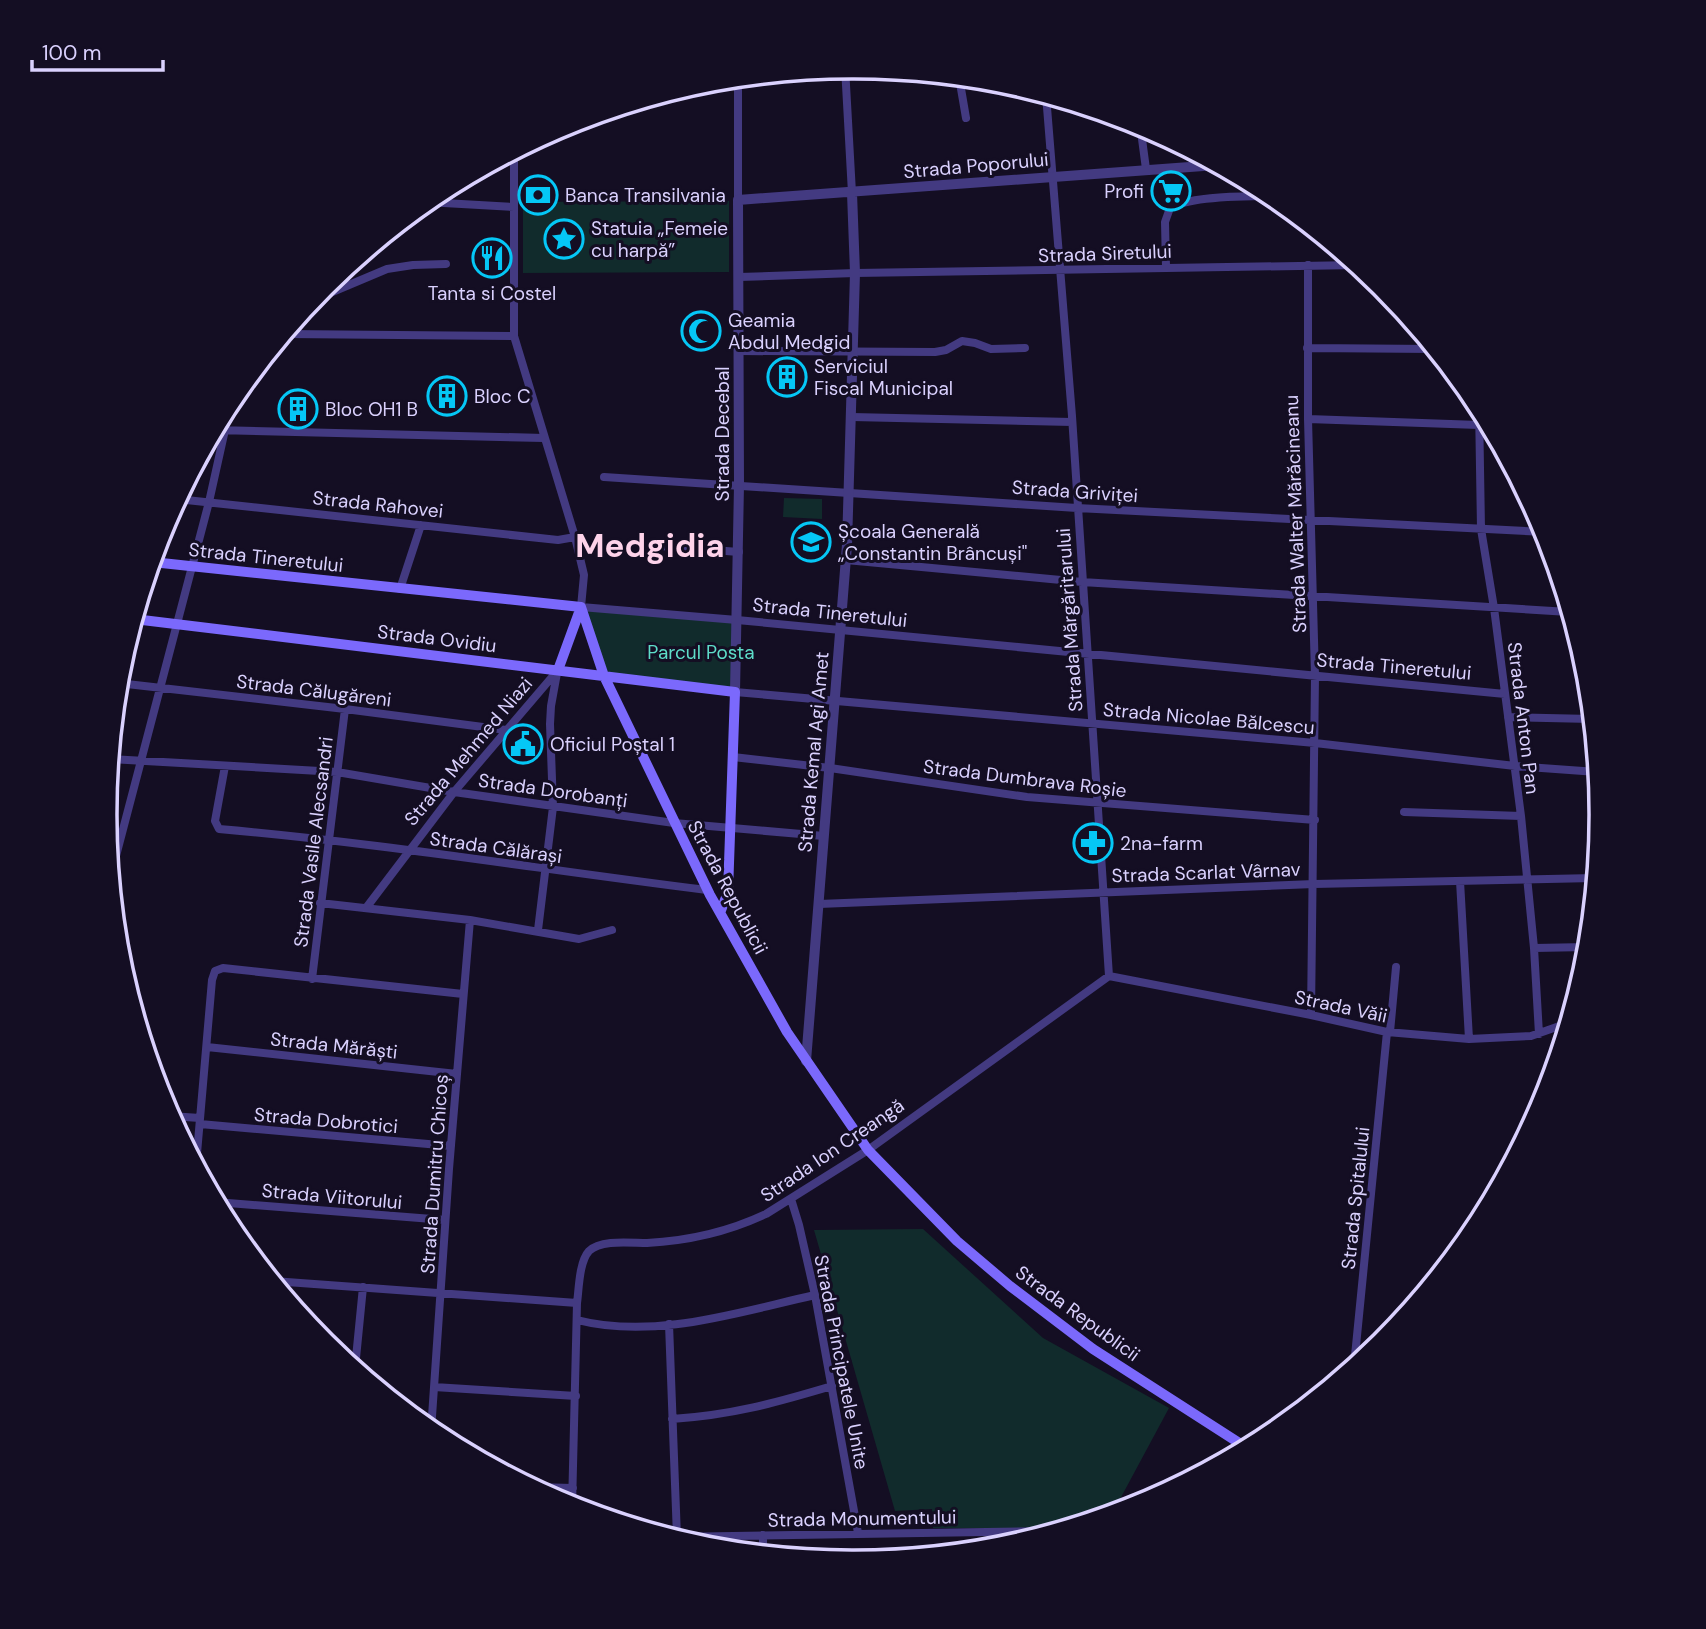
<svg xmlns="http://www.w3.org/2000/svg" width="1706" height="1629" viewBox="0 0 1706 1629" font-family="'DM Sans',sans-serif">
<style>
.green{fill:#112b2c}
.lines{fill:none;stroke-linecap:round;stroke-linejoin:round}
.minor{stroke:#433a81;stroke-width:8}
.tertiary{stroke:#433a81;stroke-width:10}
.secondary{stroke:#7b69fc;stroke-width:10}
.labels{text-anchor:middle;stroke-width:6;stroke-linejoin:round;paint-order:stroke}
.street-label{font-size:19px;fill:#dad1fe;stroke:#140e23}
.poi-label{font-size:19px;fill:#dad1fe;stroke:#140e23;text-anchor:start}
.park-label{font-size:19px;fill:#5eddc9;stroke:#140e23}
.town-label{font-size:33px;font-weight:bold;fill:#fed3ea;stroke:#140e23}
.rim{fill:none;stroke:#dad1fe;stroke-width:3.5}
</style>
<rect width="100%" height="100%" fill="#140e23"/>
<path class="green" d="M729,201v71l-206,1v-71z
M784,498l38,1v20l-39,-2z
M581,607l156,13 -2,72 -131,-16z
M923,1229l120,109 126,70 -57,106 -47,14h-132l-1,-19 -37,2 -81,-281z"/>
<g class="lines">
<path class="minor" d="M845,67l7,126
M959,77l7,41
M1046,95l26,321 37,560
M1140,124l6,45
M514,152v184l61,201 9,38 -3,32 156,13 768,74
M738,200v-122
M426,202l88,5
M1308,265v154l7,257 -4,339
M1166,267l-1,-45 5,-14c20,-12 77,-12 102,-12
M739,277l116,-4 502,-8
M311,301l76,-32 26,-4 33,-1
M285,334l229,2
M1307,348l127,1
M739,351l196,1 11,-2 16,-9 13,2 16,6 34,-1
M1479,406l2,123 13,79 27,208 13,132 5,86
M852,417l220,5
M1308,419l171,6
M215,430l329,8
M604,477l473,31 468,24
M177,499l381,41 17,-3
M660,546l79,6
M846,560l236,22 487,30
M400,589l21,-64
M118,683l227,26 161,21
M735,692l580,51 200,23 82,6
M1508,717l84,2
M733,757l97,11 197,29 288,23
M110,759l227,13 117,20 220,31 150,13
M225,766l-10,55 4,8c163,14 326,41 488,61
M1404,812l117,4
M111,875l98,-373 16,-72 -1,-18
M1460,881l9,158
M320,903l150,17 109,19 33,-9
M819,904l495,-20 281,-6
M366,908l88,-116 104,-122
M538,930l15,-123 -3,-83 1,-18 6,-33
M1534,948l54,-1
M1109,976l202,39 76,17 82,7 62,-3 37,-13
M312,979l33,-270
M1390,1032l6,-65
M207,1047l250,27
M170,1116l30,2
M200,1124l251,22
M196,1165l16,-185 3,-9 8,-3 240,26
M791,1199l8,26 16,70 43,238
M216,1202l229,18
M273,1281l304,22
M577,1320c78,20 161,-8 238,-25
M669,1324l8,213
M1354,1366l33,-334
M355,1368l8,-81
M434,1387l142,9
M672,1419c60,-4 103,-16 160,-33
M431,1431l18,-262 21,-249
M532,1487l41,1
M572,1507l5,-204c2,-14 2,-41 12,-52 12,-12 42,-8 58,-8 40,-2 83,-12 119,-29l102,-64 241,-174
M670,1537l385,-6
M763,1554v-19"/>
<path class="tertiary" d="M735,692l4,-207 -1,-285 479,-35
M806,1061l41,-516 8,-272 -3,-80"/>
<path class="secondary" d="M152,562l429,45
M581,607l23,69 106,219 77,137 81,118 89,91 53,45 83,63 154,99
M134,619l601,73 -7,200 -8,21
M558,670l23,-63"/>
</g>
<defs>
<g id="supermarket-ring" transform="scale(2.0125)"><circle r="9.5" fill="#140e23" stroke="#05c7f6" stroke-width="1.5"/><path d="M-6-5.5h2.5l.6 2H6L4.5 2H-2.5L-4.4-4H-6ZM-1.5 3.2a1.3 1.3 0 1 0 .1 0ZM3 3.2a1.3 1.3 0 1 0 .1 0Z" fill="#05c7f6"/></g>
<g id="bank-ring" transform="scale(2.0125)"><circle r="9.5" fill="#140e23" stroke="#05c7f6" stroke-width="1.5"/><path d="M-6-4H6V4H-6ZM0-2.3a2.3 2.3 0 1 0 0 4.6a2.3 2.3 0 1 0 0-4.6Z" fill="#05c7f6"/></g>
<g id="sight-ring" transform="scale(2.0125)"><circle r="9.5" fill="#140e23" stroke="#05c7f6" stroke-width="1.5"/><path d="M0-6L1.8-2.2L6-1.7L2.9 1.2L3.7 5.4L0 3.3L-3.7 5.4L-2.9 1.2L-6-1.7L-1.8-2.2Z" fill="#05c7f6"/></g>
<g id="restaurant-ring" transform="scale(2.0125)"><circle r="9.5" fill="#140e23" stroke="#05c7f6" stroke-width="1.5"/><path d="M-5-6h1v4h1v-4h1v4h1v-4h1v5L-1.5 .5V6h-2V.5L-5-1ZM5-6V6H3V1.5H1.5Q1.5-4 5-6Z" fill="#05c7f6"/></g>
<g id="mosque-ring" transform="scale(2.0125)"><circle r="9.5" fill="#140e23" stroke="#05c7f6" stroke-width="1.5"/><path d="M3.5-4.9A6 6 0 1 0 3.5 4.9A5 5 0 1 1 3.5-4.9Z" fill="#05c7f6"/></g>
<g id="building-ring" transform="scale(2.0125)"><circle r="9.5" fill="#140e23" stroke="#05c7f6" stroke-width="1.5"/><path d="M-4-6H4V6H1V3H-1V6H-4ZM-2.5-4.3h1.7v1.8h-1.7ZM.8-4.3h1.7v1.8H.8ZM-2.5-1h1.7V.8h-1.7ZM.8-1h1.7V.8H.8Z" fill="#05c7f6"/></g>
<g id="school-ring" transform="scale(2.0125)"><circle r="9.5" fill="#140e23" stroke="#05c7f6" stroke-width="1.5"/><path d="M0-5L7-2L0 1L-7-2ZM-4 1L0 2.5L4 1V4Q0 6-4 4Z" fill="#05c7f6"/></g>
<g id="civic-ring" transform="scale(2.0125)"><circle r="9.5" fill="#140e23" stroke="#05c7f6" stroke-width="1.5"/><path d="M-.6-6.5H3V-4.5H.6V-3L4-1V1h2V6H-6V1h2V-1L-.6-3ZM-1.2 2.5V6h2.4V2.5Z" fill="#05c7f6"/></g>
<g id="pharmacy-ring" transform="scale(2.0125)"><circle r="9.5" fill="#140e23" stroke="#05c7f6" stroke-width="1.5"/><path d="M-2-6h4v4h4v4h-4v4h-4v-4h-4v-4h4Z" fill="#05c7f6"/></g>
</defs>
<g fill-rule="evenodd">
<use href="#supermarket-ring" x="1171" y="191"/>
<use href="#bank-ring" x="538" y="195"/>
<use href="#sight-ring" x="564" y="239"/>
<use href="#restaurant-ring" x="492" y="258"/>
<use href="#mosque-ring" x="701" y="331"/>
<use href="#building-ring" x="787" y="377"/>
<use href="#building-ring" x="447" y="396"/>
<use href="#building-ring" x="298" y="409"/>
<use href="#school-ring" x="811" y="542"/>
<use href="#civic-ring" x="523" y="744"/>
<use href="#pharmacy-ring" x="1093" y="843"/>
</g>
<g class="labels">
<g class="street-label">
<text transform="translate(976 165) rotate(-5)" y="7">Strada Poporului</text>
<text transform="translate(1105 253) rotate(-2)" y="7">Strada Siretului</text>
<text transform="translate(722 434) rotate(-90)" y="7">Strada Decebal</text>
<text transform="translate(1075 491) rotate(4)" y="7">Strada Griviței</text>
<text transform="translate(378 504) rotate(6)" y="7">Strada Rahovei</text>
<text transform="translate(1295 514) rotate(-92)" y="7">Strada Walter Mărăcineanu</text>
<text transform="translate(266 557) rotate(6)" y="7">Strada Tineretului</text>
<text transform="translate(830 612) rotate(6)" y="7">Strada Tineretului</text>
<text transform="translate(1069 620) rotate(-94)" y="7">Strada Mărgăritarului</text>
<text transform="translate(437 638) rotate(7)" y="7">Strada Ovidiu</text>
<text transform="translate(1394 666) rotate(5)" y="7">Strada Tineretului</text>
<text transform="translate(314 690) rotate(7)" y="7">Strada Călugăreni</text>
<text transform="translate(1209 718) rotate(5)" y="7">Strada Nicolae Bălcescu</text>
<text transform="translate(1524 718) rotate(83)" y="7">Strada Anton Pan</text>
<text transform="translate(468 751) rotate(-50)" y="7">Strada Mehmed Niazi</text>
<text transform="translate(813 752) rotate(-85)" y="7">Strada Kemal Agi Amet</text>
<text transform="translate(1025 778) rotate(7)" y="7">Strada Dumbrava Roșie</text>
<text transform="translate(553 790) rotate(8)" y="7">Strada Dorobanți</text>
<text transform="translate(313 842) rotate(-83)" y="7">Strada Vasile Alecsandri</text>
<text transform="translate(496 847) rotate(8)" y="7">Strada Călărași</text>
<text transform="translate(1206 872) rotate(-2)" y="7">Strada Scarlat Vârnav</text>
<text transform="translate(728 887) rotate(62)" y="7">Strada Republicii</text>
<text transform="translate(1341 1006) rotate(12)" y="7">Strada Văii</text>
<text transform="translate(334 1045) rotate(6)" y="7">Strada Mărăști</text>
<text transform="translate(326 1120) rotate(5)" y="7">Strada Dobrotici</text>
<text transform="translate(832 1150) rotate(-34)" y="7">Strada Ion Creangă</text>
<text transform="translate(434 1174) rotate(-86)" y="7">Strada Dumitru Chicoș</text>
<text transform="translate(332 1196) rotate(5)" y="7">Strada Viitorului</text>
<text transform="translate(1355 1198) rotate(-84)" y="7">Strada Spitalului</text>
<text transform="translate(1078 1313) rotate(36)" y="7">Strada Republicii</text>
<text transform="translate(842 1362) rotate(79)" y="7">Strada Principatele Unite</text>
<text transform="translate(862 1518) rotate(-1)" y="7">Strada Monumentului</text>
</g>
<g class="poi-label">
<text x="1144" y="198" text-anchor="end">Profi</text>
<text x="565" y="202">Banca Transilvania</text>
<text x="591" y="235">Statuia „Femeie<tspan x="591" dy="22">cu harpă”</tspan></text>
<text x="492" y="300" text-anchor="middle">Tanta si Costel</text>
<text x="728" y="327">Geamia<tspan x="728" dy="22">Abdul Medgid</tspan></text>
<text x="814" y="373">Serviciul<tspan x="814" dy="22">Fiscal Municipal</tspan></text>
<text x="474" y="403">Bloc C</text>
<text x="325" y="416">Bloc OH1 B</text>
<text x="838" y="538">Școala Generală<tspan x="838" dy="22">„Constantin Brâncuși"</tspan></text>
<text x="550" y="751">Oficiul Poștal 1</text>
<text x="1120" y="850">2na-farm</text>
</g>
<g class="park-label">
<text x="701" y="659">Parcul Posta</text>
</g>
<g class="town-label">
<text x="650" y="557">Medgidia</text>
</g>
</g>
<path d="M0 0H1706V1629H0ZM852 79H854A735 735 0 0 1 1589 814V815A735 735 0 0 1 854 1550H852A735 735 0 0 1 117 815V814A735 735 0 0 1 852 79Z" fill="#140e23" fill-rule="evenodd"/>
<path class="rim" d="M852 79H854A735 735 0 0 1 1589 814V815A735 735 0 0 1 854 1550H852A735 735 0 0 1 117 815V814A735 735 0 0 1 852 79Z"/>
<path d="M32 60v10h131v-10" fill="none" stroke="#dad1fe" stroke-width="3.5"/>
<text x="42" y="60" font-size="21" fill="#dad1fe" stroke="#140e23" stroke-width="5" paint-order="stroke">100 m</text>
</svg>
